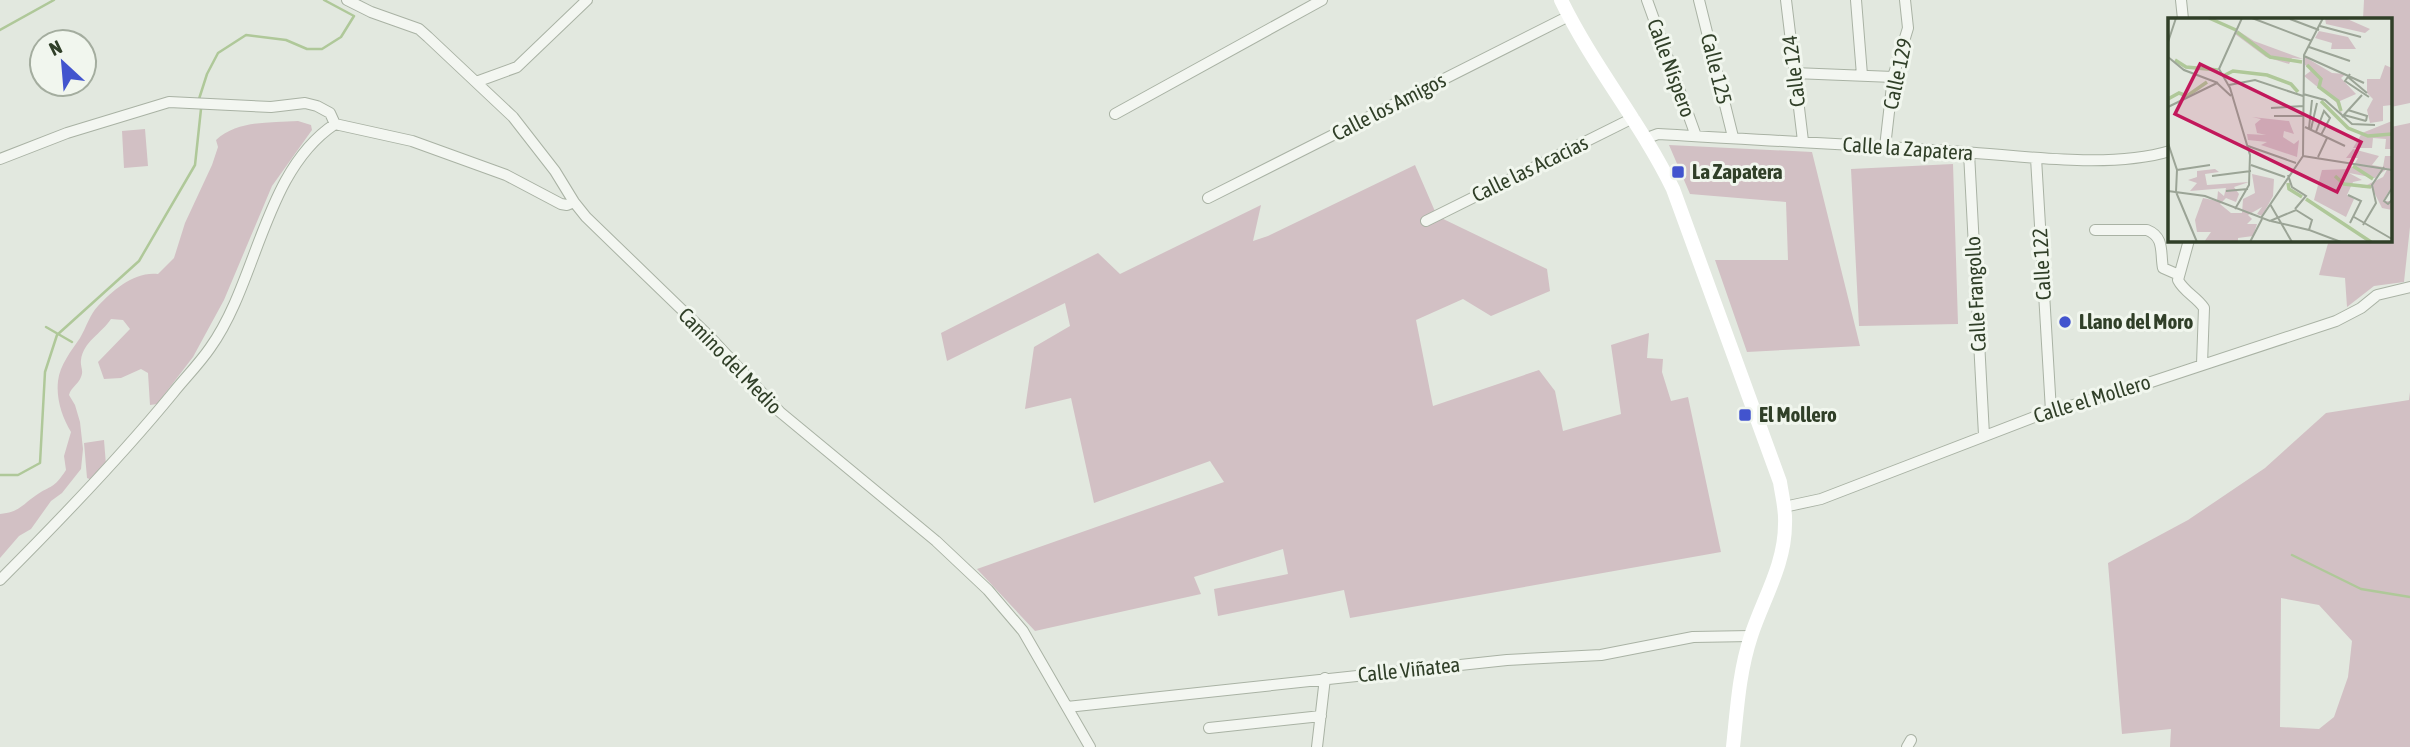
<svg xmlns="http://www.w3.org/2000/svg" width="2410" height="747" viewBox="0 0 2410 747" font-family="'Asap Condensed',sans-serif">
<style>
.green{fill:#d2c0c4;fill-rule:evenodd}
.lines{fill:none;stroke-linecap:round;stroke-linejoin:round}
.stream{stroke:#afc899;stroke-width:2.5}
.street-casing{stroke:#a9b2a4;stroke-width:12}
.street{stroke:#f3f6f1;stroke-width:10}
.secondary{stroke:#fff;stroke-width:14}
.poi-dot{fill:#4254ce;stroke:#f1f6ee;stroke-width:2.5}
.labels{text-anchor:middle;stroke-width:6;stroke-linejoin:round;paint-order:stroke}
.street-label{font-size:21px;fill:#303f28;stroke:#f1f6ee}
.poi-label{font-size:21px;font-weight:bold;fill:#303f28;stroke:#f1f6ee;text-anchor:start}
.inset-river{fill:none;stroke:#afc899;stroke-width:3.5}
.inset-road{fill:none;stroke:#9ba496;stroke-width:2}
.view{fill:#c2185b;fill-opacity:0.15;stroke:#c2185b;stroke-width:3.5}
.inset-edge{fill:none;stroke:#303f28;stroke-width:3.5}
</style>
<rect width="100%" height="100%" fill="#e2e8df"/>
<path class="green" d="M2364,0h46v103l-19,4v-88h-28z
M298,121l13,4 1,5 -40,56 -48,114 -31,57 -36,47 -7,1 -2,-32 -7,-4 -20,9 -17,1 -6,-17 32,-33 -7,-9 -12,-1c-9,14 -28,23 -30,41 -1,7 3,10 0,17 -3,8 -10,10 -12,18l6,10 5,17 3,27 -2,20 -19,24 -11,8 -20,28 -12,7 -19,22v-44c19,-2 21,-8 35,-18 17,-12 18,-6 31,-26l-2,-14 7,-24c-9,-15 -15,-33 -13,-51 2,-16 13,-30 22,-43 6,-10 10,-24 18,-32 15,-16 37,-35 60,-32l16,-16 11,-35 27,-58 6,-18 -2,-7c22,-20 54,-17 82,-19z
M2410,123v104l-6,55 -30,4 -27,21 -2,-29 -26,-3 10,-35h62v-113z
M145,129l3,37 -24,2 -2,-37z
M1669,145l143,7 48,194 -113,6 -32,-92h73l-2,-58 -96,-8z
M1953,164l5,160 -99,2 -8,-157z
M1415,165l22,51 110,53 3,22 -59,25 -28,-17 -47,21 17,86 106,-36 16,21 8,40 58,-17 -10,-69 38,-12 -2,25 16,1 -1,13 9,29 17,-4 33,155 -371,66 -6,-28 -126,26 -4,-27 74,-15 -5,-25 -89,28 7,17 -166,37 -58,-62 247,-87 -14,-21 -116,42 -23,-105 -46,11 9,-62 36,-21 -5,-23 -118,58 -6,-28 157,-80 22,21 141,-69 -8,36 15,-5z
M2410,392v355h-240l1,-18 -49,5 -14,-171 80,-43 77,-52 61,-55 83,-13zM2281,598l38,7 33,36 -4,36 -14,40 -15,12 -39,-2z
M104,440l2,25 -14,15 -5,-2 -3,-35z"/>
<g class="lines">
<path class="stream" d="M0,30l54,-30
M199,99l8,-25 11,-21 28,-18 40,5 21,9h15l19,-12 13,-21 -30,-16
M46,327l26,15
M0,475h18l22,-12 5,-91 12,-37 82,-74 56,-96 6,-56
M2292,555l69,34 49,8"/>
<g class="street-casing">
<path id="street" d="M347,0l24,12 48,17 9,8 85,80 42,54 19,31 12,15 123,119 71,76 156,129 52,49 35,41 67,116
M1647,0l49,136
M1699,0l34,137
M1786,0l17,141
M1856,0l6,75
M2181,0l2,19
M1794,73l99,4
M476,82l41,-15 70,-67
M1115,114l207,-114
M1647,138l11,-4c102,6 203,11 305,18 62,4 147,17 207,-1
M1885,147l8,-70 15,-49 -3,-28
M1969,153l15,282
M2036,158l15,253
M0,159l67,-26 102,-31 102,5 34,-4 12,3 13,7 5,11
M1208,198l361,-182
M1426,221l207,-103
M2095,230h52c18,7 13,23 16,38l16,7
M2189,240l-11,40c6,12 19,17 26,28l-2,56
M1784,507l37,-8 221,-85 94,-27 200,-66 25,-13 16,-13 33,-8
M0,580c60,-60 119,-121 173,-187 12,-15 26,-29 37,-45 48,-67 54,-177 125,-224l77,17 94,34 55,29 6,1 7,-3
M1067,707l440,-47 94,-5 92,-18 58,-1
M1209,728l112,-12
M1317,747l8,-69
M1907,747l4,-7"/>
</g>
<use href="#street" class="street"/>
<path class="secondary" d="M1561,0c32,66 80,123 112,189l107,293c2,14 6,28 5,42 0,41 -22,75 -34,112 -12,36 -14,74 -18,111"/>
</g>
<g class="poi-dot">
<rect x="1671" y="165" width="14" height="14" rx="3.5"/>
<circle cx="2065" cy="322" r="7"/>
<rect x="1738" y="408" width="14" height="14" rx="3.5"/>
</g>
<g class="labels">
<g class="street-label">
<text transform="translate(1671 68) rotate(70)" y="7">Calle Níspero</text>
<text transform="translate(1716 69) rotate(76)" y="7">Calle 125</text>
<text transform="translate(1794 71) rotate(-97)" y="7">Calle 124</text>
<text transform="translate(1898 74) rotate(-78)" y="7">Calle 129</text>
<text transform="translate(1389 107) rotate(-27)" y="7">Calle los Amigos</text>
<text transform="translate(1908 149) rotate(4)" y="7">Calle la Zapatera</text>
<text transform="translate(1530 169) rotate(-26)" y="7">Calle las Acacias</text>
<text transform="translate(2042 264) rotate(-93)" y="7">Calle 122</text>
<text transform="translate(1976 294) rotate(-93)" y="7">Calle Frangollo</text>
<text transform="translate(730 361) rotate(46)" y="7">Camino del Medio</text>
<text transform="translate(2092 399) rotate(-17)" y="7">Calle el Mollero</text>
<text transform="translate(1409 670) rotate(-6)" y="7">Calle Viñatea</text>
</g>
<g class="poi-label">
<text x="1692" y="179">La Zapatera</text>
<text x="2079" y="329">Llano del Moro</text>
<text x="1759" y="422">El Mollero</text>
</g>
</g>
<g transform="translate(2168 18)">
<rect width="224" height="224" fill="#e2e8df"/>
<path d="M157,0h20l25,11 -5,4 -39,-9zM69,12l17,11 49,18 -11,-1 -3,6 -23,-7 -31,-23zM151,13l29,6 8,12h-25l1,-6 -17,-5zM137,39l27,16 14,1 -5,4 15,16 -16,7 2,15 -6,-14 -32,-26 8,-6 -7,-5zM217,47l7,3v37l-9,1v15l-13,2 -3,-13 6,-11 -6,-6v-14h13zM84,99l37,4 5,13 -10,-3 -1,6 11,7 5,-4 -2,17 -36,-12 6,-3 -19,-2 -1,-6 19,1 -9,-2 -2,-9 6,-5zM224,103v28h-7l1,-10 -13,-1 -1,10h-19l9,-15zM185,131l26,7 -7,9 11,2 2,-11h7v30l-9,15h9v9l-10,-2 -10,-20h-11l22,-11 5,-9 -13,10 -26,-5 13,7 -9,2 -6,13 7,4 -8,18 -32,-17 8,-30 26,-1 3,-5 1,4 6,-10h-12zM47,151l4,3 -14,2 2,11 42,-3 -15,5 5,7 -3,8 -10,-4 -6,6 11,9h11l1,-14 12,-6 -3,-19 22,5 -1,17 -11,20 -5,-2 5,-7 -14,8 4,4 -5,5h10l-4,12 -15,2v4h-34l7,-10h-14l-2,-12 8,-22 14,3 1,-10 6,5 2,-8 -36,3 7,-8 -9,-3 9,-3v-6z" fill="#d2c0c4"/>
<path class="inset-river" d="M41,0l27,12M69,14l33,25 32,5M7,42l11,7 32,3M139,47l14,14 -2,8 19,14 3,10M57,57l8,-4 34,4 24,9 7,8M0,81l11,-6 8,3 20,-14M153,83l27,27 20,8 24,-2M185,148l20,13M167,158l9,8 27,3M120,165l1,6 13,8M138,181l65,43"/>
<path class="inset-road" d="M84,0l60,23M122,1l29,11M152,8l41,11M0,24l8,-24M141,29l41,14M136,38l60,27M0,39l16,13 34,13M182,56l-5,7 24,16M180,59l19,16M61,67l26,-5 48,16M135,76l22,6 27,24 23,1M0,89l49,-24 14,13M103,90l33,-2M180,92l19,6 -1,5M176,97l22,6M106,98h30M174,99l20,-22M137,109l40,19M141,110l3,-28M143,111l6,-26M148,114l8,-21 6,7 -9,17M0,125l9,27 -1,22 21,50M80,128l48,17M135,138l89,14M150,139l9,-19M83,147l34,12M9,152l33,-5M120,157l4,12 14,9 -11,13M44,158l39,-5M224,170l-8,13 4,3 4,-4M0,173l37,5 65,25 26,-11 16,10 -3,10 32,12M58,173l22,-2M180,177l13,6 -11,22M102,186l22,38M67,191l14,-24 1,-30 -20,-67 -11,-19 23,-51M186,199l38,22M93,200l42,-62 1,-101 19,-37M103,203l38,9M195,207l13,-22 -4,-18 12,-18M82,224l12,-23"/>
<path class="view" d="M32,46l161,78 -24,50 -162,-78z"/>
<rect width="224" height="224" class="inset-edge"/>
</g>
<g transform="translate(63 63) rotate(334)"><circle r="33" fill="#f1f6ee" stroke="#a4ad9f" stroke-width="2"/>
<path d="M0-5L12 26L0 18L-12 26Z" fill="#4254ce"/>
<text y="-10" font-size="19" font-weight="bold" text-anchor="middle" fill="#303f28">N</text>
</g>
</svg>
